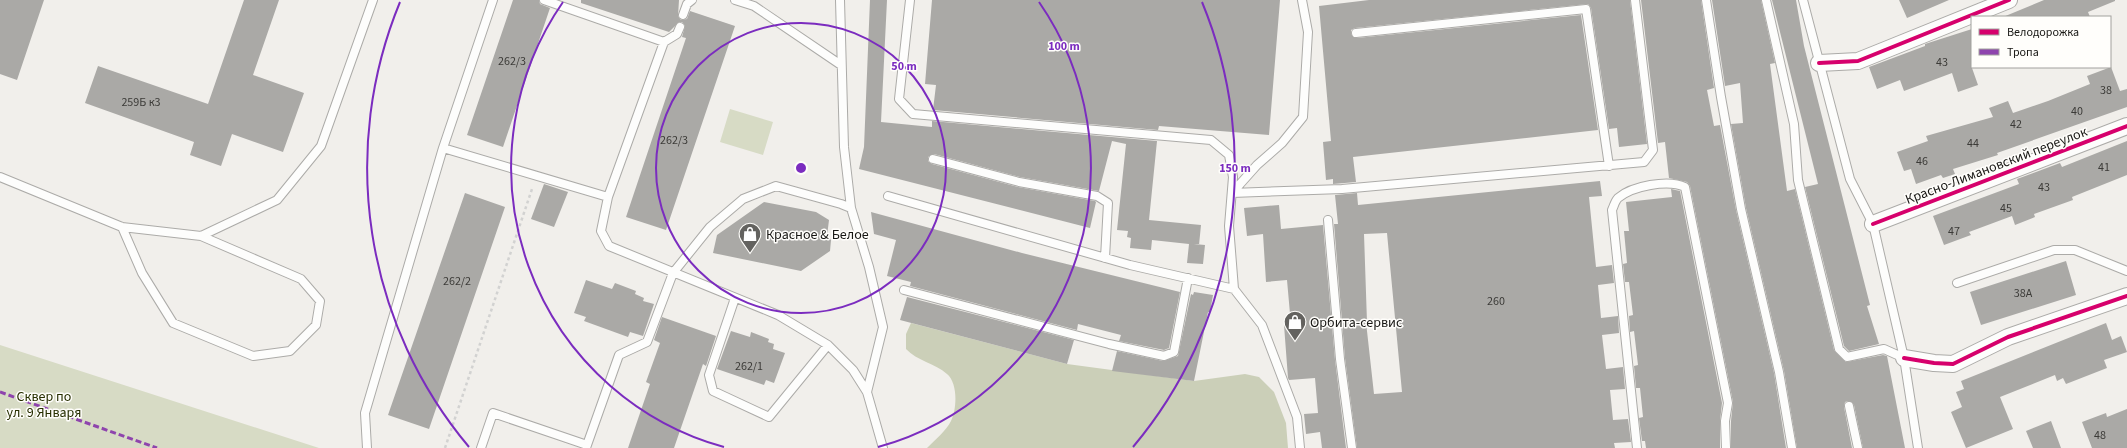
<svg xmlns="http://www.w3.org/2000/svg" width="2127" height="448" viewBox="0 0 2127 448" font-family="'Source Sans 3',sans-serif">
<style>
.green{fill:#d7dbc5}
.forest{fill:#cbcfb8}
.building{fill:#aaa9a6;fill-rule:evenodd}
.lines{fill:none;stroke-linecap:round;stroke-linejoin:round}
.service-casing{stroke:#acaba8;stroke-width:10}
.minor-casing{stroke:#acaba8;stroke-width:18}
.path{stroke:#d2d2d1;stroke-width:2.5;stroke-dasharray:3 3;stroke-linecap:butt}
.service{stroke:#fdfdfc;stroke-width:8}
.minor{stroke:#fdfdfc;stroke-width:16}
.quiet{stroke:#8e44ad;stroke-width:3;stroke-dasharray:6 3;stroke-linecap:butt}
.cycleway-casing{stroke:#fffefb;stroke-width:6}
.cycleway{stroke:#d6006c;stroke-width:4}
.ring{fill:none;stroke:#7b2cbf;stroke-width:2}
.labels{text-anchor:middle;stroke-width:3;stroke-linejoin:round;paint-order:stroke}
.number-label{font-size:12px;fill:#3c3b38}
.street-label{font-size:14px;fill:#171613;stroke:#fffefb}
.poi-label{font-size:14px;fill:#171613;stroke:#fffefb;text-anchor:start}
.park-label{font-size:14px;fill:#272f00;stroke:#fffefb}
.centre{fill:#7b2cbf;stroke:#fffefb;stroke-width:2}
.ring-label{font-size:12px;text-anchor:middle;font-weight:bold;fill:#7b2cbf;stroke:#fffefb;stroke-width:3;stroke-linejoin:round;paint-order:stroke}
</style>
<rect width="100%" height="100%" fill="#f1efeb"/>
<path class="green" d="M730,109l43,13 -10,33 -43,-13z
M0,345l319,103h-319z"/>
<path class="forest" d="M911,323l156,41 127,17 51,-7 14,3 15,15 12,31 2,25h-361c8,-8 19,-17 24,-27 6,-12 7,-38 -4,-47 -12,-11 -30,-13 -41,-25v-15z"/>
<path class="building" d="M0,0h44l-27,80 -17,-6z
M244,0h35l-26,75 51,18 -21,59 -51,-18 -11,32 -31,-11 4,-13 -109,-39 13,-37 110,38z
M513,0h26l1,4 10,4 -47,139 -36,-12z
M581,0h98l-1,16 3,4 6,-1 3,-8 45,15 -69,204 -40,-13 60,-179 -4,-1 3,-11 -3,-4h-3l-10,10 -88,-29z
M870,0h17l-6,122 51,5v-6l225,20 -8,79 52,5 -2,20 -5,-1 11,1 -2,19 -16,-1 2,-19 -37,-4 -1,10 -21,-2 1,-10 -4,-1 1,-6 -11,-1 9,-86 -14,-3 -13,50 -79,-14 -86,-23 -6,3v4l4,3 86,23 77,14 1,1 -6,26 -231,-59 5,-22z
M932,0h348l-11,135 -110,-9 -1,4 -225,-20 3,-25 -11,-1z
M1369,0h261l17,144 -28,3 -2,-19 -8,1 -18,-121 -3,-4 -233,24 -4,2v4l6,4 224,-23 17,115 -245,27 3,25 -23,2v-5l-7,1 -3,-38 8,-1 -12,-135z
M1641,0h60l13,88 -7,2 7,36 6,-1 16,85 38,163 12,75h-55v-27l2,-19 -43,-216 -3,-4 -18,-4 -4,-36 -7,1z
M1712,0h49l14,63 -5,1 17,127 8,-2 39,161 12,12 37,-7 4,1 18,92h-42l-9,-43 -6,-4 -3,1 -1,5 8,41h-55l-13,-77 -38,-163 -15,-84 12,-1 -3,-40 -15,3z
M1772,0h24l8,46 66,259 -3,1 12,38 -30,7 -5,-5 -39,-159 13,-3z
M1899,0h50l-42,18z
M2044,0h71v1l-27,11 2,5h-87z
M1972,29v39l6,17 -20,7 -6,-19 -48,18 -4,-11 -23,9 -8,-22 56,-21v-2z
M2111,67l9,24 7,-2v18l-130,46 1,2 -45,14 2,5 -12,4 -2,-3 -25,9 -5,-15 -7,2 -7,-19 31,-11 -2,-5 67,-19 -4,-9 19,-7 5,12 35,-12 42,-17 -3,-8z
M2127,141v34l-55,22 1,3 -39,14 1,3 -20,8 -3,-9 -43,16 2,3 -27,10 -11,-29 86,-32 -2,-5 43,-16 2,4z
M1600,181l2,15 -13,1 7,70 16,-2 2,18 -16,2 3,33 17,-2 1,17 -17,2 4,34 17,-2 2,22 -15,1 3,30 15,-1 3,23 -17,1 1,5h-258l-12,-90 -11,-134h4l-3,-29 22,-2 1,12zM1387,233l15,159 -28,2 -8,-72h1l-3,-88z
M544,184l24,8 -14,35 -23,-8z
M1671,189l9,2 42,212 -2,18v27h-74l-1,-7h-3l-3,-23 4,-1 -3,-29h-4l-2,-22 4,-1 -4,-34 -4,1 -1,-16 4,-1 -4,-33h-4l-2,-18 4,-1 -3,-32h5l-3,-29 46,-5z
M465,193l40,14 -76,222 -41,-14z
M764,202l52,10 13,8 -2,16 4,4 -1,11 -29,20 -88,-18 4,-18z
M1279,205l2,24 42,-4 12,135 11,88h-24l-2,-16 -14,2 -2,-20 14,-1 -3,-35 -26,2 -1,-2 -4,-53h7l-4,-45 -21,2 -3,-48 -16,2 -3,-28z
M871,212l151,41 158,39 -11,56 -5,2 -45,-9 2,-6 -43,-11 -1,6 -167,-44 1,-4 -24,-6 9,-36 -22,-6z
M2066,261l10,34 -95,30 -11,-33z
M586,280l26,9 3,-6 21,8 -1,3 9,4 -1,3 11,3 -11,32 -13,-4 -2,5 -44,-16 2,-4 -12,-4z
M1194,292l19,3 -3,17h-2l-14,69 -82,-10 5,-20 46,10 15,-5 13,-62 2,1z
M907,297l167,43 -7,24 -167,-44z
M662,317l54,19 -10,30 -3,-2 -29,84h-46l22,-64 -4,-2 14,-39 -6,-3z
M2106,323l6,17 9,-4 6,16 -23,8 3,8 -41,16 -3,-6 -6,3 -2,-6 -55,22 13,32 -47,19 -15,-36 11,-5 -6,-15 8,-3 -3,-8z
M731,331l19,6 1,-5 18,7 -1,3 6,2 -1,5 12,4 -11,30 -8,-3 -2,5 -47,-16z
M2127,409v39h-35l-10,-26 24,-9 1,4z
M2051,421l10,27h-28l-7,-17z"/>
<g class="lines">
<g class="service-casing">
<path id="service" d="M544,0l120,42 13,-8 3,-7
M735,0l19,6 87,59
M840,0l4,147 7,61 18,59 14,60 -16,65
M910,0l-11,99 14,15 298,26 18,15 4,22 -4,49 5,63 28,36 35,92 3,31
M1706,0l15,97 20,112 38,163 13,76
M1766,0l28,124 4,56 41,169 8,8 37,-8 20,9
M1803,0l47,179 23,45 31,134 14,90
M683,15l4,-11 5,-4
M1356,33l230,-24 23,157
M443,148l165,49 -7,34 8,15 169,69 50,30 25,25 14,22 16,56
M933,159l86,23 78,14 11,7 -3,55
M0,177l122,50 79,9 76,-36 44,-54 52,-146
M1232,193l110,-4 302,-27 9,-12 -18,-150
M1232,193l25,-28 25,-22 21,-26 5,-85 -6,-32
M888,196l242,69 104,24
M608,197l56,-155
M1328,220l12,139 12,89
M122,227l20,46 31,50 80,33 37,-5 26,-26 4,-24 -19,-22 -100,-43
M1957,283l97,-33h21l52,21
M904,290l205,54 55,12 10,-4 14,-74
M735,298l-26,77 4,16 56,26 59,-72
M1849,406l9,42
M587,445l32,-90 28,-13 26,-69 37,-46 33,-28 33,-13 65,18 10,4
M367,448l-2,-35 78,-265 50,-148
M481,448l12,-35 94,32 -1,3
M1637,448l-25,-238c2,-4 3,-9 6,-12 14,-12 50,-19 67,-11l43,216 -3,18 1,27"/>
</g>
<g class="minor-casing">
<path id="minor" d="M1819,63l39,-2 151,-61
M1873,224l254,-98
M1904,358l30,5 19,1 55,-27 119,-41"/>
</g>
<path class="path" d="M445,448l87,-259"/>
<use href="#service" class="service"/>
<use href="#minor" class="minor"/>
<path class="quiet" d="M0,392l157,56"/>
<g class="cycleway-casing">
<path id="cycleway" d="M1819,63l39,-2 151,-61
M1873,224l254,-98
M1904,358l30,5 19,1 55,-27 119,-41"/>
</g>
<use href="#cycleway" class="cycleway"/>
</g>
<g class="ring">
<circle cx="801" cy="168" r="145"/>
<path d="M724 447A290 290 0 0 1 563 2M1039 2A290 290 0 0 1 878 447"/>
<path d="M469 447A434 434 0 0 1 400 2M1202 2A434 434 0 0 1 1133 447"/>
</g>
<defs>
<g id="shop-pin" transform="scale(1.15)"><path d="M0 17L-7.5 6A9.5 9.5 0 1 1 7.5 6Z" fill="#63625f" stroke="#fffefb"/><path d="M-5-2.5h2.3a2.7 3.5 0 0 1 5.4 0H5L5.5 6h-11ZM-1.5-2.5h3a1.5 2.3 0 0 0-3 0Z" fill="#fff"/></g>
</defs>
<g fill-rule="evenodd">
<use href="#shop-pin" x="750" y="234"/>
<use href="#shop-pin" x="1295" y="322"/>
</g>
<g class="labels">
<g class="number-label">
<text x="512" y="65">262/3</text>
<text x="1942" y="66">43</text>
<text x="2106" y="94">38</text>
<text x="141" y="106">259Б к3</text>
<text x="2077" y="115">40</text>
<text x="2016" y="128">42</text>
<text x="674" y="144">262/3</text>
<text x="1973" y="147">44</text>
<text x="1922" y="165">46</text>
<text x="2104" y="171">41</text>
<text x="2044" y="191">43</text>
<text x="2006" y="212">45</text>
<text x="1954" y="235">47</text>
<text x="457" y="285">262/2</text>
<text x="2023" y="297">38А</text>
<text x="1496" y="305">260</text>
<text x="749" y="370">262/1</text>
<text x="2100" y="439">48</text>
</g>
<g class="street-label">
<text transform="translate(1996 165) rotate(-21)" y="5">Красно-Лимановский переулок</text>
</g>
<g class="poi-label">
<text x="766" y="239">Красное &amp; Белое</text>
<text x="1310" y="327">Орбита-сервис</text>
</g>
<g class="park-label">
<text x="44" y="401">Сквер по<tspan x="44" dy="16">ул. 9 Января</tspan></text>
</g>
</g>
<circle cx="801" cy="168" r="6" class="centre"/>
<g class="ring-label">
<text x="1064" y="50">100 m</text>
<text x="904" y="70">50 m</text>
<text x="1235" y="172">150 m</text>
</g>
<rect x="1971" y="16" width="140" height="52" fill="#fffefb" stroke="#a2a19e"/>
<rect x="1979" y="29" width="20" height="6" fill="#d6006c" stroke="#a2a19e"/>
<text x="2007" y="36" font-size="12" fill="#171613">Велодорожка</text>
<rect x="1979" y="49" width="20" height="6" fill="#8e44ad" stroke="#a2a19e"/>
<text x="2007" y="56" font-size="12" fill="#171613">Тропа</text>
</svg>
